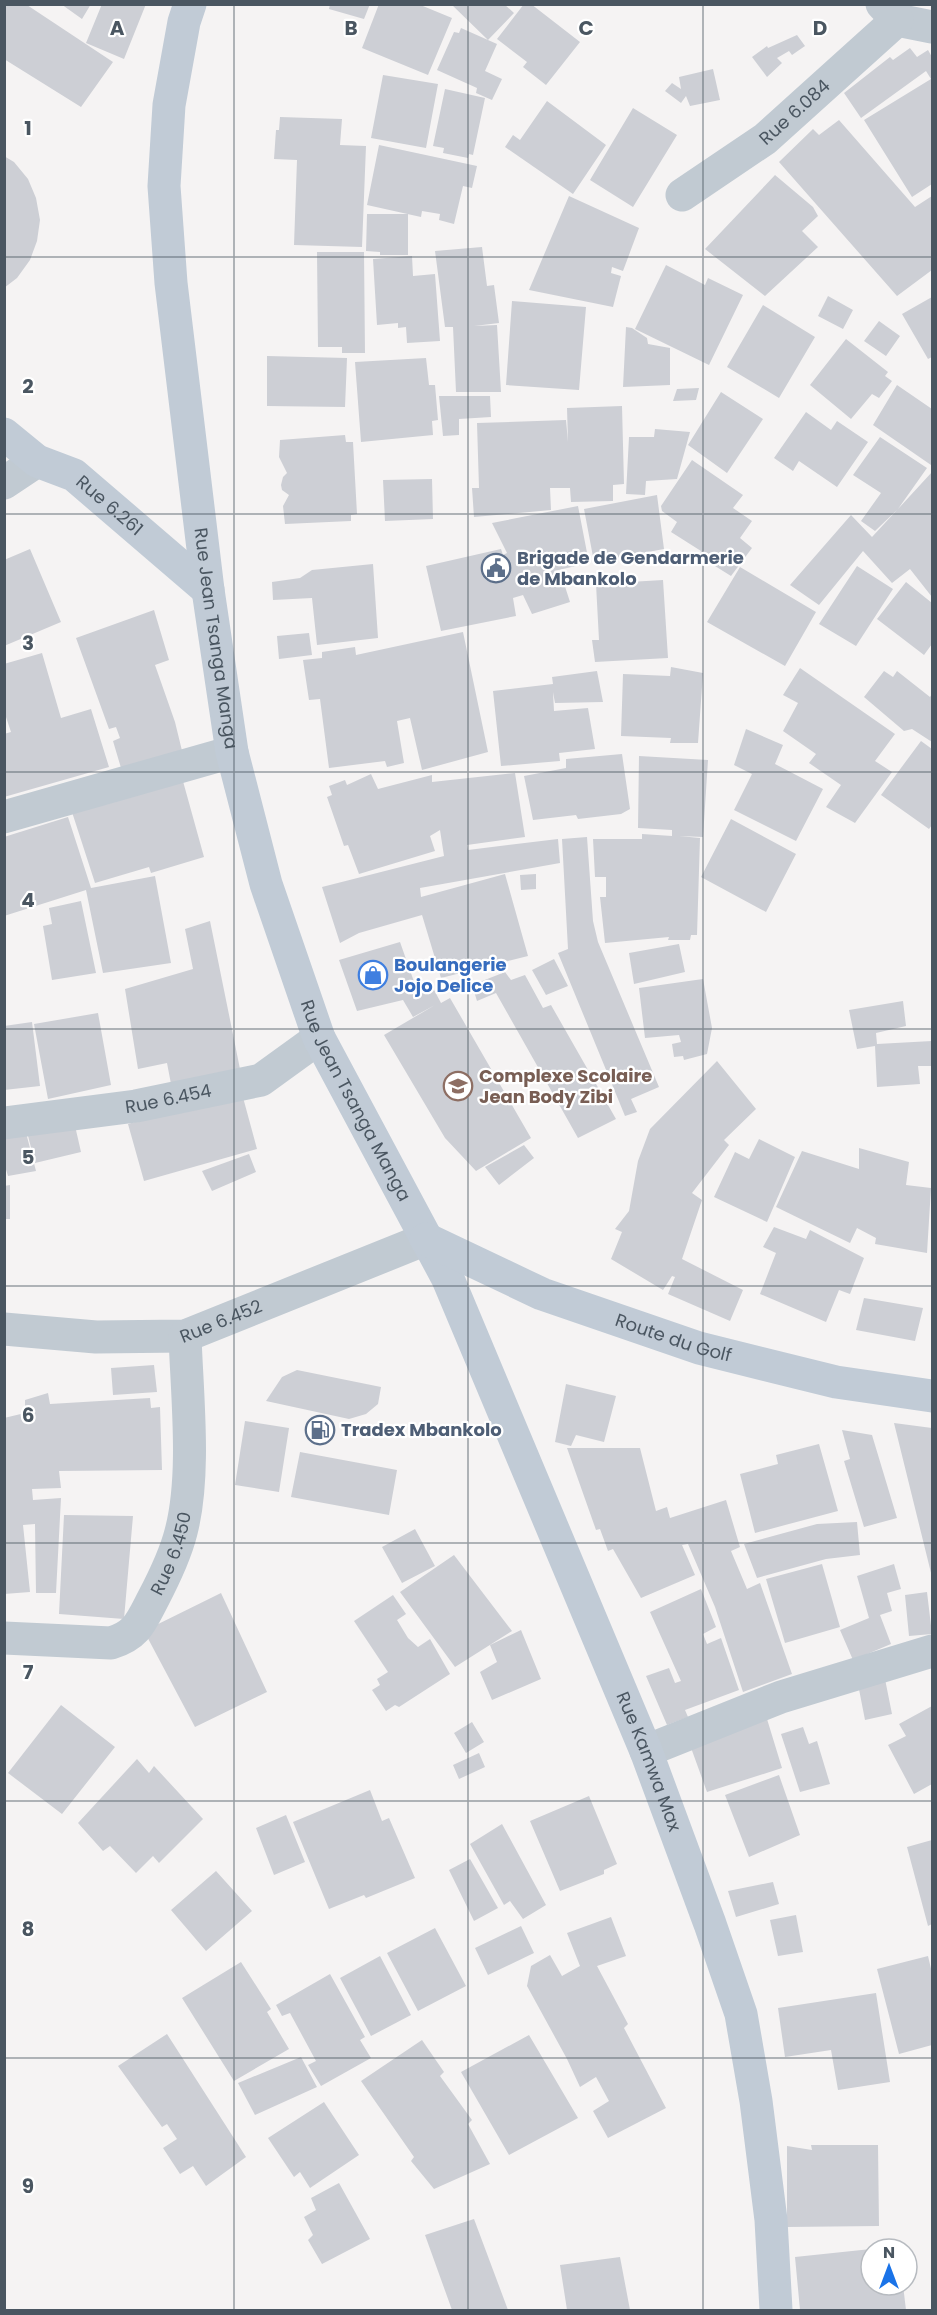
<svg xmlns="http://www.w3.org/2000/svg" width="937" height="2315" viewBox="0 0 937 2315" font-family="Poppins,sans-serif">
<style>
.building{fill:#cdcfd5}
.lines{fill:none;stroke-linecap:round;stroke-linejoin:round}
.street{stroke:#c1cad2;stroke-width:33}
.secondary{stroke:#c1cbd6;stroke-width:33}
.grid{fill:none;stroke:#4a5661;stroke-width:1.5;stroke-opacity:0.55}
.labels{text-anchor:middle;stroke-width:4.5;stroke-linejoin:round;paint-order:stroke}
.street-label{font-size:18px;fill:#4a5661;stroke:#fff}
.service-label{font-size:18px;font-weight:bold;fill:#4e5e75;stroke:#fff;text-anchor:start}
.shop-label{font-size:18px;font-weight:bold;fill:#366cbe;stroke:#fff;text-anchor:start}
.education-label{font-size:18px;font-weight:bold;fill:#785e54;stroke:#fff;text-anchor:start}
.grid-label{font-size:20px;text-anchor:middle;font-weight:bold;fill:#4a5661;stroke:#fff;stroke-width:4.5;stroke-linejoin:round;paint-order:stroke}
</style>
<rect width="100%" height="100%" fill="#f5f3f3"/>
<path class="building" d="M61,4h30l-9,15z
M102,4h44l-22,55 -38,-16z
M330,4h40l-6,15 -35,-10z
M379,4h39l34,14 -24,57 -66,-27z
M451,4h53l10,9 -26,27z
M524,4h7l49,38 -34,43 -23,-18 4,-5 -30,-23z
M4,5h23l86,57 -32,45 -77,-48z
M461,28l36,16 -12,27 17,8 -10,21 -16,-7 1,-5 -40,-18 17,-38 5,1z
M797,35l8,11 -13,9 -3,-4 -12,7 5,5 -15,14 -15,-20 15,-11 1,2z
M910,48l7,9 11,-7 4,7v127l-20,13 -48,-77 67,-41 -5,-8 -65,47 -17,-25 46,-36 3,3z
M713,69l7,31 -30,6 -4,-10 -5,7 -16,-12 7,-8 9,6 -2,-12z
M383,75l55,9 -12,64 -55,-10z
M445,89l40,9 -12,57 -4,-1 -1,4 -25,-5 1,-5 -11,-2z
M547,101l59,44 -33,49 -68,-47 8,-12 7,5z
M633,108l44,27 -44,72 -43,-27z
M280,117l62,2 -2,26 26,1 -4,101 -68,-2 3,-85 -23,-1 2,-29h3z
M839,120l76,87 17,-11v74l-35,26 -118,-134 34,-33 6,6z
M379,145l98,21 -5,22 -9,-2 -9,38 -15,-4 1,-6 -18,-3 -1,6 -54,-12z
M4,156l10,6 14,17 8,19 4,22 -3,21 -7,19 -13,18 -13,10z
M775,175l38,32 5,9 -16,15 16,16 -53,49 -60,-47z
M569,196l70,32 -16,43 -11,-4 -1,6 10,3 -8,31 -84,-17z
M367,214h41v41h-28v-3l-14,-1z
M482,247l5,39 7,-1 5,38 -25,3 23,-1 4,67h-45l-3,-65h-8l-10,-76z
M317,252h47l1,101h-23v-6h-24z
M412,256l1,20 22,-2 5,67 -33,2 -1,-16 -8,1v-5l-21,2 -4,-66z
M666,265l39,20 3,-7 35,17 -34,70 -74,-36z
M828,296l25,14 -10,19 -25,-13z
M932,297v60l-4,2 -26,-45z
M512,301l74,6 -7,83 -73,-5z
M763,305l52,32 -36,61 -52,-31z
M879,321l21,15 -14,20 -22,-15z
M626,327l6,1 15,10 1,6 22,4v37l-47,2z
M846,339l42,33 -3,4 7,5 -13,17 -7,-4 -21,25 -41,-34z
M267,356l80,2 -2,49 -78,-1z
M426,358l3,27h6l3,35 -6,1 1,14 -72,7 -6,-80z
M897,385l35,24 -1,56 -58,-40z
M699,388l-3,12 -23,1 4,-12z
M721,392l42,27 -36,54 -39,-28z
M439,396h51l1,21 -32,2v16l-16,1z
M622,406l2,78 -11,1v16l-42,1 -1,-14h-20l1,22 -77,7 -2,-29h7l-2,-65 89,-3 2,22 -1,-34z
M806,412l25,18 6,-9 31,21 -31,45 -38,-26 -6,10 -19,-13z
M655,429l35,3 -13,47 -31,2 -1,14 -19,-1 3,-57h25z
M345,435l1,7h7l4,72 -6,1v6l-66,3 -2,-18 6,-11 -7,-5 -1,-5 2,-8 4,-4 -8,-16 1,-17z
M880,437l47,31 -29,41 34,-37v125l-22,-28 -18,14 -29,-32 -44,54 -29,-20 61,-70 21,22 25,-27 -22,21 -14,-10 20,-28 -28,-18z
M692,460l51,35 -10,13 19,13 -12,17 12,10 -21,28 -32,-20 2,-5 -30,-19 6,-10 -15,-11 -1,-5z
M432,479l1,40 -48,2 -2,-41z
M657,495l7,54 -70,13 -10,-53z
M578,506l11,57 -35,8 7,3 9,28 -38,12 -9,-19 -10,3 3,18 -75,15 -15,-65 75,-17 2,6 4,-2 -15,-30z
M30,549l31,73 -57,24v-86z
M373,564l5,74 -61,7 -5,-47 -39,2 -1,-18 28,-4 12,-8z
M857,566l36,23 -37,57 -37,-22z
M740,567l76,45 -31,54 -78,-44z
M663,580l5,78 -73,4 -3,-22h7l-3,-56z
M906,582l26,21v41l-8,11 -47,-36z
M154,610l15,50 -14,5 20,57 10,41 -61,15 -11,-37 7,-3 -4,-11 -7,2 -33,-91z
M463,632l25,120 -66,18 -12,-52 -13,3 7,42 -17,4 -2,-6 -56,7 -9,-69 -11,1 -6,-40 19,-2v-6l33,-5 1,8z
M309,633l3,22 -33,4 -2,-23z
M42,653l19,65 30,-9 18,58 -105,30v-63l7,-2 -7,-21v-47z
M671,667l32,6 -5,70h-28l1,-5 -50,-2 2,-62 47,2z
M800,668l95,66 -20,27 17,11 -37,51 -29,-16 15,-22 -32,-22 7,-9 -33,-23 15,-28 -15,-8z
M597,671l6,31 -48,1 -2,-11 1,19 34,-3 7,41 -36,4 1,8 -59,5 -8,-75 60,-7 -1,-7z
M884,671l9,6 4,-6 33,26 2,-3v48l-20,-13 -8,2 -40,-34z
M746,729l37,16 -8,19 48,25 -27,52 -62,-31 18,-36 -18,-9z
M921,741l11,8v76l-3,4 -48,-34z
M622,754l8,55 -9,5 -43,5 -2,-4 -43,5 -9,-44 42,-8v-9z
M639,756l69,4 -5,77 -24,-1 21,2 -3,97h-6l-1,5h-22l1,-3 -64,6 -5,-46h6v-20h-11l-2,-38h49v-5l30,2v-6l-34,-2z
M515,773l10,64 -58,8 1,5 90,-11 2,24 -140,25 1,9 84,-23 23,82 -87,22 -19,-63 -63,18 -19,10 -18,-56 122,-31 -4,-26 -10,6 5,15 -76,23 -11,-29 -4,1 -17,-49 5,-2 -3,-9 16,-6 2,5 24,-11 7,15 54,-14v7z
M181,774l23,83 -53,16 -2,-6 -54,16 -24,-74z
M68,817l23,71 64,-12 16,87 -68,10 -17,-83 -82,26v-79z
M731,819l65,35 -30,58 -65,-35z
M587,837l6,84 5,21 61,145 -28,12 6,13 -12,4 -67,-163 10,-4 -6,-110z
M536,874v15l-15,1 -1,-15z
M81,901l15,72 -44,7 -9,-54 9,-2 -3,-16z
M210,921l30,148 -69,15 -4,-21 -29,6 -13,-80 68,-20 -8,-40z
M400,942l18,51 14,-7 9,17 9,-5 81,140 -55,33 -31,-33 -61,-103 51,-30 -22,12 -10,-17 -46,11 -18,-51z
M679,944l6,28 -51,12 -5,-31z
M554,959l14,27 -22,9 -14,-25z
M505,972l6,8 14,-5 18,33 8,-3 65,114 -38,19 -82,-145 -19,8 -5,-16z
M703,979l9,49 -5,26 -23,6 -1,-4 -9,1 -2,-13 9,-2 -2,-7 -34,3 -6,-50z
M903,1001l3,25 -30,7 1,11 55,-3v25h-14l2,18 -43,3 -2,-41 -18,3 -8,-39z
M98,1013l13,72 -63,14 -14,-75z
M32,1022l8,64 -36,4v-64z
M717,1061l39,48 -32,31 5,5 -37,48 10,7 -20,59 61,31 -13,31 -62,-27 7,-17 -3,-1 -9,14 -52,-31 11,-27 -7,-3 14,-18 9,-50 12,-32z
M241,1090l16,59 -113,32 -16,-57z
M73,1117l8,35 -46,11 -9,-35z
M25,1129l11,42 -28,5 -4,-13v-28z
M759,1139l36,18 -28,65 -53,-25 21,-45 14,7z
M524,1145l10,13 -35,27 -14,-18z
M859,1148l50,14 -3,23 25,3 -4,65 -52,-9 1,-6 -19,-10 -7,15 -74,-36 26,-56 57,18z
M249,1154l7,18 -44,19 -10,-20z
M10,1185v34h-6v-33z
M774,1227l32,12 4,-9 54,28 -14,36 -11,-4 -13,32 -66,-28 16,-41 -13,-6z
M864,1298l59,10 -8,33 -59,-11z
M154,1365l3,27 -44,3 -2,-27z
M297,1370l84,17 -3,17 -12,10 -17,5 -83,-18 16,-24z
M566,1384l50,12 -12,46 -28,-7 -5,11 -16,-4z
M48,1393l2,11 100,-6 1,10 9,-1 2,63 -103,1 2,17 -29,1 1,11 28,-2 -5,95h-20l-1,-69 -12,1 7,67 -26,2v-176l21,-5v-13z
M245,1421l44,7 -10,64 -44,-7z
M894,1423l38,5v149z
M842,1430l30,5 25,83 -33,9 -20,-66 6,-2z
M819,1444l19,67 -83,22 -15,-59 38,-10 -2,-9z
M567,1448h73l16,63 11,-4 3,11 56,-18 14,47 -9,4 16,38 13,-6 32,91 -49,18 -28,-85 -27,-63 -6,1 13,30 -54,23 -28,-49 -5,2 -8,-22 -4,1z
M300,1452l97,18 -8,45 -98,-18z
M64,1515l69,1 -9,103 -65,-5z
M857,1522l3,33 -34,4 -69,19 -13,-34 73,-20z
M415,1529l20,37 -33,17 -20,-36z
M454,1555l58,76 -57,36 -55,-75z
M822,1564l18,63 -55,16 -19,-64z
M894,1564l7,25 -14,4 5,18 -12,4 11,29 -38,16 -13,-30 29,-12 -12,-42z
M701,1589l15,38 -13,7 4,10 14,-6 18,52 -54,20 3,7 -21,8 -21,-49 23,-8 6,15 6,-2 -31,-69z
M927,1592l5,42 -23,2 -4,-41z
M221,1593l46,99 -72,35 -51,-96z
M393,1595l13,19 -9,6 11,18 10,9 12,-8 20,35 -51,33 -4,-2 -9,6 -14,-21 8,-5 -3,-6 11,-7 -34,-51z
M521,1630l20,49 -49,21 -12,-28 17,-10 -7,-17z
M884,1674l8,40 -27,6 -8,-41z
M61,1705l54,42 -53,67 -54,-41z
M932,1706v78l-18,10 -26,-49 18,-9 -7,-12z
M767,1719l15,49 -75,24 -17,-47z
M472,1722l12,20 -18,11 -12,-20z
M803,1727l6,17 8,-3 13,43 -30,8 -19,-58z
M479,1753l6,14 -26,12 -6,-14z
M137,1759l12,14 5,-7 49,53 -44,44 -6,-7 -17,17 -26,-27 -7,5 -25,-28z
M779,1775l21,60 -51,22 -24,-62z
M370,1790l12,31 7,-3 26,60 -49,20 -2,-3 -35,14 -36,-87z
M589,1796l28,68 -13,6v4l-44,17 -30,-70z
M286,1815l19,47 -31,13 -18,-47z
M502,1824l44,81 -23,14 -13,-18 -6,4 -34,-61z
M932,1840v84l-4,2 -21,-79z
M470,1859l28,49 -24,13 -25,-51z
M216,1871l36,40 -46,40 -35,-41z
M773,1882l6,22 -43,13 -8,-26z
M796,1915l7,37 -25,4 -8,-36z
M611,1917l15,39 -29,10 31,58 -4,4 42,80 -58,30 -15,-27 16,-10 -13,-24 -16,10 -13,-28 -40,-73 4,-20 19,-11 12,21 18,-10 -13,-33z
M521,1926l13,27 -46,22 -13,-27z
M435,1928l31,58 -48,25 -31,-58z
M380,1956l31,59 -40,21 -31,-58z
M928,1956l4,17v72l-33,9 -22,-85z
M241,1962l30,47 -4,3 22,37 -55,32 -52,-83z
M330,1974l35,63 -5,3 11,18 -50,28 -13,-21 8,-4 -26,-48 -8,3 -6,-11z
M876,1993l14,89 -52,8 -7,-40 -46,7 -7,-49z
M167,2034l79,123 -40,29 -13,-20 -13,8 -17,-26 14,-9 -10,-15 -5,3 -44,-61z
M529,2035l49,83 -69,37 -48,-83z
M422,2040l22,32 -4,4 32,44 -4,4 22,40 -56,25 -23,-28 3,-4 -53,-76z
M301,2057l16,30 -62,28 -17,-32z
M324,2102l35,53 -49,33 -10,-16 -6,5 -26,-39z
M811,2145h67l1,81 -92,1v-81l25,4z
M339,2183l31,56 -48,25 -14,-24 5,-5 -9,-18 12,-7 -5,-12z
M474,2219l34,91h-56l-27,-75z
M871,2249v36h32l3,25h-106l-5,-53z
M620,2257l10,53h-63l-7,-45z"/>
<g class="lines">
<g class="street">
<path d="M882,4l15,16 35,7"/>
<path id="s1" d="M682,195l83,-56 132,-119"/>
<path d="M4,483l33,-22"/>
<path d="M4,817l228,-65"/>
<path id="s2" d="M4,1123l132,-17 125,-26 58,-42"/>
<path id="s3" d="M4,1329l92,8 89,-1 241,-97"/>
<path id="s4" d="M4,1638l107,5c26,-8 30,-21 42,-44 11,-21 22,-43 28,-67 15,-57 6,-136 4,-196"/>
<path d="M646,1751l135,-54 151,-46"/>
</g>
<g class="secondary">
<path id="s5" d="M190,4l-6,18 -15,83 -5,81 7,97 37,307 24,162 34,132 53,154 129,241 198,472 64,173 31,90 15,87 15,119 5,90"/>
<path id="s6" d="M4,434l33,27 37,14 134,115"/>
<path id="s7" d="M426,1239l116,55 157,54 137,34 96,14"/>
</g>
</g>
<path class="grid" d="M234,4v2306M468,4v2306M703,4v2306M4,257h928M4,514h928M4,772h928M4,1029h928M4,1286h928M4,1543h928M4,1801h928M4,2058h928"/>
<defs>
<g id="civic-ring" transform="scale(1.5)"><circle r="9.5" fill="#fff" stroke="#5c6f8a" stroke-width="1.5"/><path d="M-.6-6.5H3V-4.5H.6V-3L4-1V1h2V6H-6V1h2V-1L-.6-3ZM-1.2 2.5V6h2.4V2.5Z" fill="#5c6f8a"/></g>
<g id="shop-ring" transform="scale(1.5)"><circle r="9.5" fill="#fff" stroke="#3f7fe0" stroke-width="1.5"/><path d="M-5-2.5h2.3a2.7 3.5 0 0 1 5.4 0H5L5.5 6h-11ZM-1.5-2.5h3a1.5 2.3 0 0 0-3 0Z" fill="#3f7fe0"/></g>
<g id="school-ring" transform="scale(1.5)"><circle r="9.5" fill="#fff" stroke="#8d6e63" stroke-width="1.5"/><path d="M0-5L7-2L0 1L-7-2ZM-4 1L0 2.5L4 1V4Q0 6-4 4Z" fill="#8d6e63"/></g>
<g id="fuel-ring" transform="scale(1.5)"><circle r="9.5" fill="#fff" stroke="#5c6f8a" stroke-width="1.5"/><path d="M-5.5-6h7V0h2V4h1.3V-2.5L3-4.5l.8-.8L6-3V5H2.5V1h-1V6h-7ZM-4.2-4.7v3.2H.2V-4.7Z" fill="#5c6f8a"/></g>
</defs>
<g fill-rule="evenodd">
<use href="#civic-ring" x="496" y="568"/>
<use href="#shop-ring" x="373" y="975"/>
<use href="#school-ring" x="458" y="1086"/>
<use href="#fuel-ring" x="320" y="1430"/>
</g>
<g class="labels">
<g class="street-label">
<text dy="6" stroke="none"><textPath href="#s1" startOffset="140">Rue 6.084</textPath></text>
<text dy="6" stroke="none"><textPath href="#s6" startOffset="129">Rue 6.261</textPath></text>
<text dy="6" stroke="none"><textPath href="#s5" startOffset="640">Rue Jean Tsanga Manga</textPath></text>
<text dy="6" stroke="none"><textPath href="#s2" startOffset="166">Rue 6.454</textPath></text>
<text dy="6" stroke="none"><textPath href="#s5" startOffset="1126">Rue Jean Tsanga Manga</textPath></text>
<text dy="6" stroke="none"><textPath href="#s3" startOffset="220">Rue 6.452</textPath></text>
<text dy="6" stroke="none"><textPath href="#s7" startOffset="267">Route du Golf</textPath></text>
<text dy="6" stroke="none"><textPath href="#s4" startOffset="220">Rue 6.450</textPath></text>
<text dy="6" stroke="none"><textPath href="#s5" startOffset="1850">Rue Kamwa Max</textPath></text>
</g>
<g class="service-label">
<text x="517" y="564">Brigade de Gendarmerie<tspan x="517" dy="21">de Mbankolo</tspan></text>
<text x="341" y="1436">Tradex Mbankolo</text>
</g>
<g class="shop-label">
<text x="394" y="971">Boulangerie<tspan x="394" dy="21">Jojo Delice</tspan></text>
</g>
<g class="education-label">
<text x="479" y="1082">Complexe Scolaire<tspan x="479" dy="21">Jean Body Zibi</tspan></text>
</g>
</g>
<g class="grid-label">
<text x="117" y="35">A</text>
<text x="351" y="35">B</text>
<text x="586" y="35">C</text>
<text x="820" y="35">D</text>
<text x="28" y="135">1</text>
<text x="28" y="393">2</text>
<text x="28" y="650">3</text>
<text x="28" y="907">4</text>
<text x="28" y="1164">5</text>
<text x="28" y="1422">6</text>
<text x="28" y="1679">7</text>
<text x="28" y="1936">8</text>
<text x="28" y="2193">9</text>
</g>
<rect width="937" height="2315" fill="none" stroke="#4a5661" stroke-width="12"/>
<g transform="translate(889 2267)"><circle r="28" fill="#ffffff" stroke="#b7bbc0" stroke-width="1.5"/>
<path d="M0-4.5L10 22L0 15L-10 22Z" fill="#1a73e8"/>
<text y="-9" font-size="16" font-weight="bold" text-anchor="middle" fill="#4a5661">N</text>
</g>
</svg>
